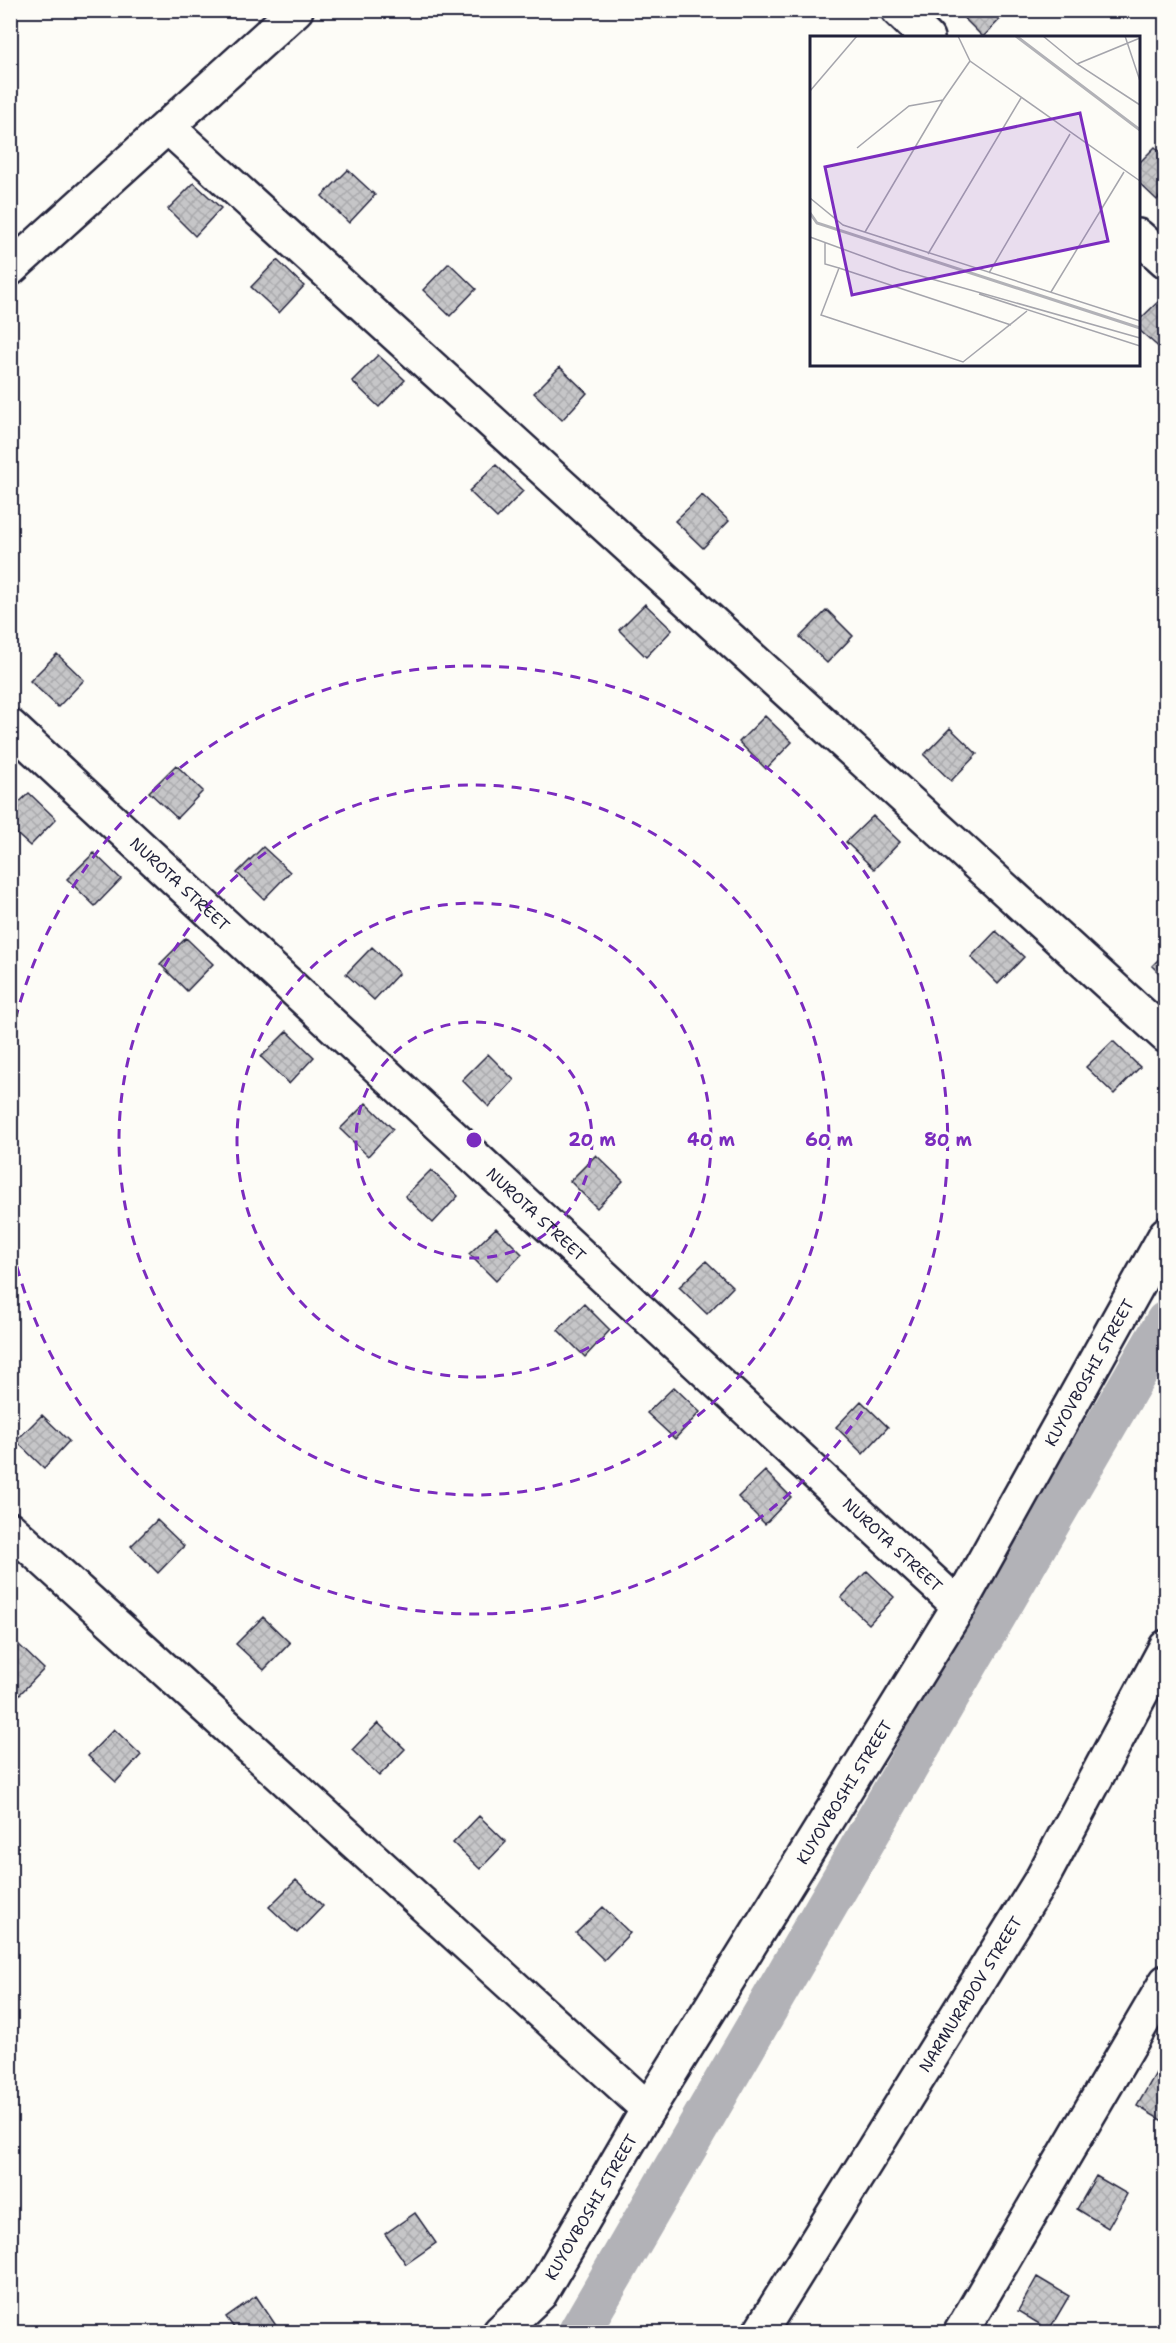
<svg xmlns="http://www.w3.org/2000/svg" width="1176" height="2343" viewBox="0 0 1176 2343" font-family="'Shantell Sans',sans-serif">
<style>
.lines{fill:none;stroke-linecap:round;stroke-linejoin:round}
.canal{stroke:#b2b2b7;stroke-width:42}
.building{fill:url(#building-cross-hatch);stroke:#22223b;stroke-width:1.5}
.street-casing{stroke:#22223b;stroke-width:38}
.primary-casing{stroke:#22223b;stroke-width:38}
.street{stroke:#fdfcf7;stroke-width:33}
.primary{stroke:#fdfcf7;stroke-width:33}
.ring{fill:none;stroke:#7b2cbf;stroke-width:3;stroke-dasharray:10 8}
.labels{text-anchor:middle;stroke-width:6;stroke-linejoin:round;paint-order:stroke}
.street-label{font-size:16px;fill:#22223b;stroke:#fdfcf7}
.inset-river{fill:none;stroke:#b2b2b7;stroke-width:3}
.inset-road{fill:none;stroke:#a5a5ac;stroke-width:1.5}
.view{fill:#7b2cbf;fill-opacity:0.15;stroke:#7b2cbf;stroke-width:3}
.inset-edge{fill:none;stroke:#22223b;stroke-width:3}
.centre{fill:#7b2cbf;stroke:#fdfcf7;stroke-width:3}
.ring-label{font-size:18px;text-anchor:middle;font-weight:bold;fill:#7b2cbf;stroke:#fdfcf7;stroke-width:6;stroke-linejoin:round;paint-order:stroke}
</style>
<defs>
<pattern id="building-cross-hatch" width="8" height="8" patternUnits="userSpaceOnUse" patternTransform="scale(1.5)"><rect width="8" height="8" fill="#c6c6c8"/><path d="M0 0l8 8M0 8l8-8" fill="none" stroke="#aaaaad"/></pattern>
</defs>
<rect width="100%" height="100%" fill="#fdfcf7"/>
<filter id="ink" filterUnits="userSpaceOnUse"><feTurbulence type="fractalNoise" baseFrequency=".0167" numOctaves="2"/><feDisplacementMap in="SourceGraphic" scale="12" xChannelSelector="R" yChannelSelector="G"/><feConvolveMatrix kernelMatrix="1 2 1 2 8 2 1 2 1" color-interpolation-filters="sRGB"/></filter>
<g filter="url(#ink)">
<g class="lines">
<path class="canal" d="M579,2332l587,-1010"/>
</g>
<path class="building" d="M956,10h53l-26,27z
M1155,147l11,10v33l-9,10 -19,-18v-18z
M348,170l27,25 -26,28 -27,-27z
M194,183l27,25 -26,28 -27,-27z
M277,260l27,26 -25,27 -28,-26z
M449,263l27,26 -26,27 -27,-26z
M1161,299l5,4v45l-3,3 -25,-22v-8z
M378,355l27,25 -26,27 -27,-26z
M560,367l27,26 -25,27 -28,-27z
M496,465l27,26 -26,27 -28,-27z
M702,495l27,26 -26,27 -28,-27z
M645,604l27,26 -26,27 -27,-27z
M827,610l26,26 -26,27 -27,-26z
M57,654l27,26 -26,27 -28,-26z
M765,716l27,26 -26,27 -27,-27z
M950,728l27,26 -26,27 -27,-26z
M176,765l27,26 -26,27 -28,-26z
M29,793l27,26 -26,27 -20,-18v-17z
M873,816l27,26 -26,27 -28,-27z
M263,847l27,25 -26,27 -27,-26z
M94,853l27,26 -26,27 -28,-27z
M996,931l28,26 -26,27 -27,-27z
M186,938l27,26 -26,27 -27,-27z
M372,947l27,26 -25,27 -28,-26z
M1166,952v28l-14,-14z
M287,1031l27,26 -25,27 -28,-27z
M1113,1041l27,26 -26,27 -28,-27z
M488,1054l26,26 -25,27 -27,-27z
M366,1103l27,26 -25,27 -28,-27z
M596,1155l27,26 -26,27 -27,-27z
M431,1170l27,26 -25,27 -28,-27z
M496,1228l26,26 -26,27 -27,-27z
M706,1261l27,26 -26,27 -28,-27z
M584,1304l26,26 -25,27 -27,-27z
M674,1387l26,25 -25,27 -28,-26z
M861,1401l27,26 -25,27 -27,-27z
M42,1415l27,26 -25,27 -28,-27z
M765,1471l26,26 -26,27 -27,-27z
M157,1520l27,26 -26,27 -27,-27z
M867,1571l27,26 -25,27 -28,-26z
M263,1617l27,26 -26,27 -28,-26z
M17,1643l27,26 -26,27 -8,-7v-40z
M378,1723l27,26 -26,27 -27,-26z
M114,1729l27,26 -25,27 -28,-26z
M479,1816l27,26 -26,27 -27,-26z
M296,1880l27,26 -26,27 -28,-26z
M603,1907l27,26 -26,27 -28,-27z
M1156,2073l10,5v45l-29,-17z
M1096,2176l31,18 -19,34 -31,-19z
M415,2213l21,30 -30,21 -21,-30z
M1037,2277l32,19 -20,34 -31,-19z
M256,2296l21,31 -8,5h-32l-11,-15z"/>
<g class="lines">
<g class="street-casing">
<g id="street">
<path d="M898,10l29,28"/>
<path d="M169,128l997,908"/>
<path d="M1138,236l28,25"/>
<path d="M10,269l286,-259"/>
<path id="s1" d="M10,726l949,880"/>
<path d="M10,1529l638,580"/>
<path id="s2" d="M500,2332l40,-38 108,-185 311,-503 207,-372"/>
<path d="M961,2332l205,-350"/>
</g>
</g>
<g class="primary-casing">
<g id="primary">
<path id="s3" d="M760,2332l283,-455 123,-230"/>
</g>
</g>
<use href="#street" class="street"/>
<use href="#primary" class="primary"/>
</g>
</g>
<g class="ring">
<circle cx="474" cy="1140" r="118"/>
<circle cx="474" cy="1140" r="237"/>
<circle cx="474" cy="1140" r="355"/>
<path d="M11 1037A474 474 0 1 1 11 1243"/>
</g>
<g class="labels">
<g class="street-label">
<text dy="6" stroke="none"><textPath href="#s1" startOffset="232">NUROTA STREET</textPath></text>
<text dy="6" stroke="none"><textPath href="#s1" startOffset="718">NUROTA STREET</textPath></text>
<text dy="6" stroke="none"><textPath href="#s2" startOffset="1128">KUYOVBOSHI STREET</textPath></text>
<text dy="6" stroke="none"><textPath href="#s1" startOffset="1204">NUROTA STREET</textPath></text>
<text dy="6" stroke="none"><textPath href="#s2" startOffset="642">KUYOVBOSHI STREET</textPath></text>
<text dy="6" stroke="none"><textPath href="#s3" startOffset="398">NARMURADOV STREET</textPath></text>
<text dy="6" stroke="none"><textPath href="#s2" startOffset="156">KUYOVBOSHI STREET</textPath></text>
</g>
</g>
<g transform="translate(810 36)">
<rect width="330" height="330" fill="#fdfcf7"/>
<path class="inset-river" d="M206,0l124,94M0,177l7,10 323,105"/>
<path class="inset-road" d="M148,0l12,25 170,120M233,0l34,28M315,0l15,45M330,2l-63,26 63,41M0,55l47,-55M47,112l52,-42 34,-6M0,162l33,27 297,96M55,196l78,-132 27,-39M0,201l90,33 240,68M15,207v21l14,4 -18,47 142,47 64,-51M118,218l93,-156M29,232l172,57M179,237l81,-139M241,256l73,-120M169,258l161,52"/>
<path class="view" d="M270,77l28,128 -256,54 -27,-128z"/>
<rect width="330" height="330" class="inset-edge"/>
</g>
<circle cx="474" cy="1140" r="9" class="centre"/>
<g class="ring-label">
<text x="592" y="1146">20 m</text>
<text x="711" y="1146">40 m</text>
<text x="829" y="1146">60 m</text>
<text x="948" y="1146">80 m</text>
</g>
<rect width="1176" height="2343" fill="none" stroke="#fdfcf7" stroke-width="36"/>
<rect x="18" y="18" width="1140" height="2307" fill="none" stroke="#22223b" stroke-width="2" filter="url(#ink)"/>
</svg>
